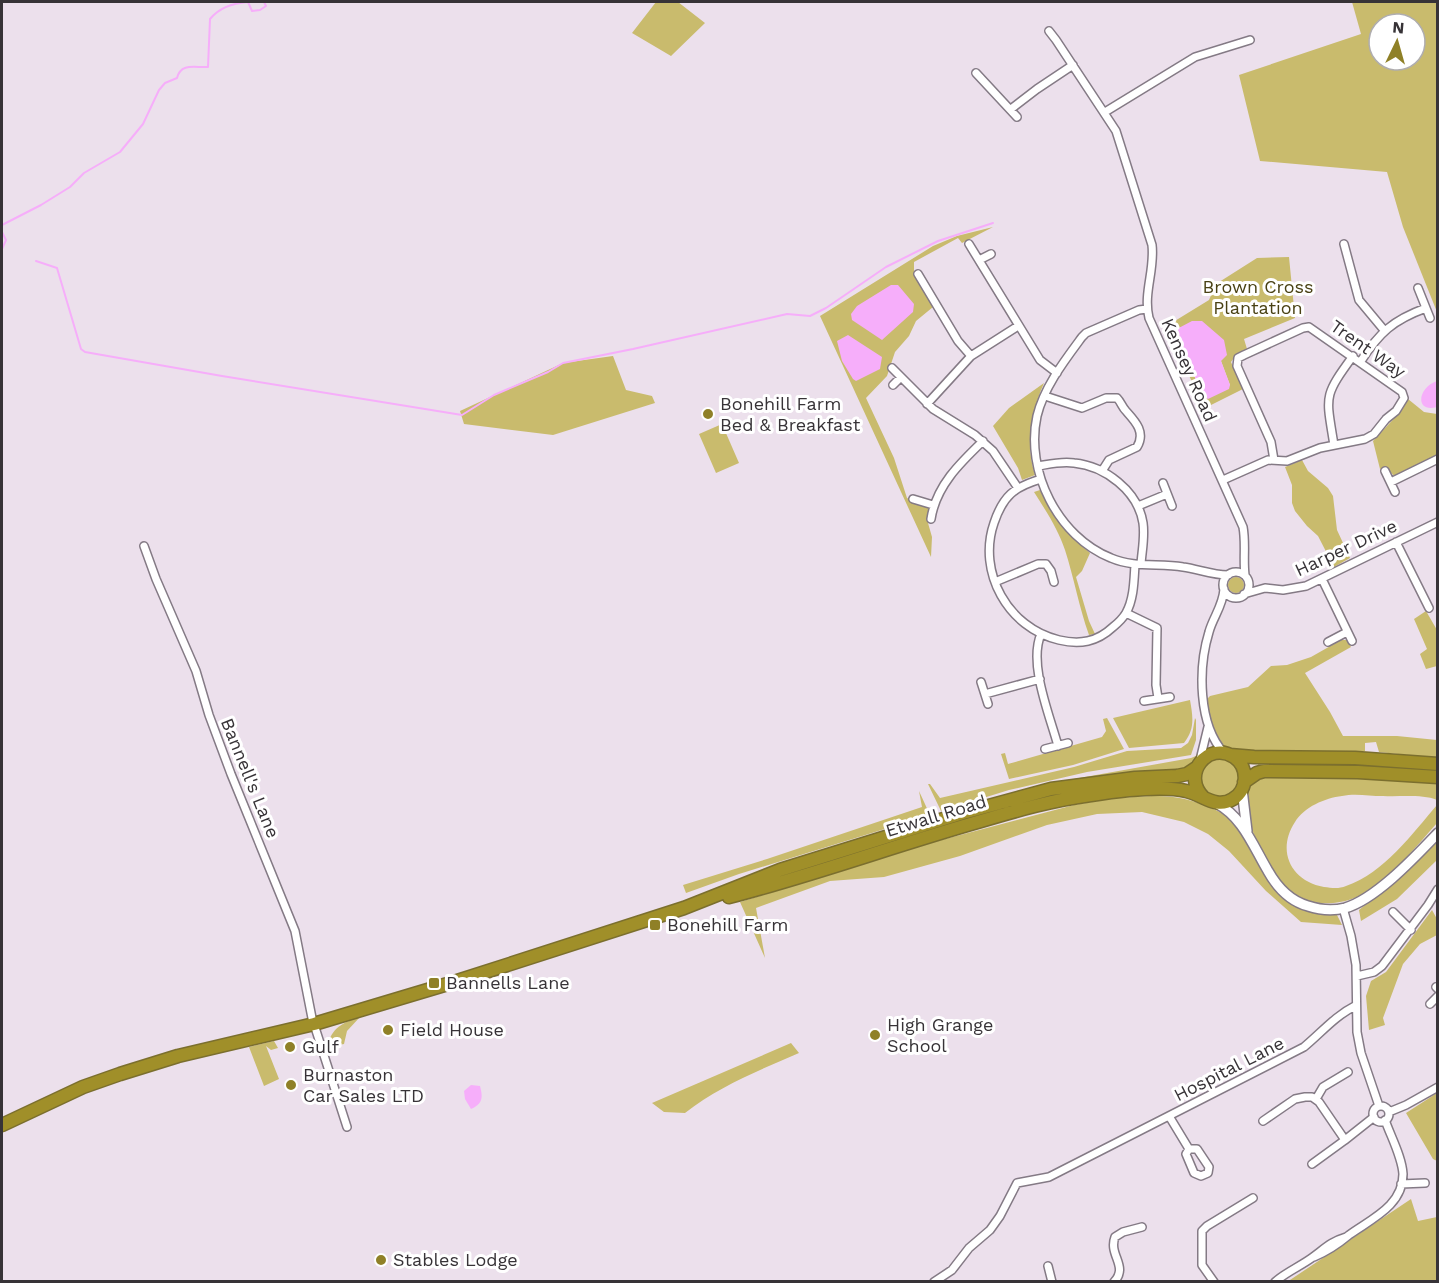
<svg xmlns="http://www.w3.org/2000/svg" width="1439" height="1283" viewBox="0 0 1439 1283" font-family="'Work Sans',sans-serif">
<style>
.green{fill:#c9bb6d;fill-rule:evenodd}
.water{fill:#f6aefa}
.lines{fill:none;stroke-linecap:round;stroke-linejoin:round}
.stream{stroke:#f6aefa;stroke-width:2}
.street-casing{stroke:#847a85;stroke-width:10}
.secondary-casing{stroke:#847a85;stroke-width:12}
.highway-casing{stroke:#7b6f2e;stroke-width:15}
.street{stroke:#fff;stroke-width:7}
.secondary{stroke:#fff;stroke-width:9}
.highway{stroke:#a08f29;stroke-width:12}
.poi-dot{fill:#8f8027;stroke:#fff;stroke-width:2}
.labels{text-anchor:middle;stroke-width:6;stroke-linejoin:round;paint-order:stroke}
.park-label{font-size:18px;fill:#494114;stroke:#fff}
.street-label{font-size:18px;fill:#373337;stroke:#fff}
.poi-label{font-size:18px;fill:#373337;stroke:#fff;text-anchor:start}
</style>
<rect width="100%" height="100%" fill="#ece0ec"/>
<path class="green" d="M656,2h22l27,21 -34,33 -39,-23z
M1352,2h85v310l-34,-85 -16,-55 -127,-11 -21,-86 122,-41zM1379,24h36v36h-36z
M993,227l-31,16 -4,-5 -44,24v12l19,33 -17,14 -7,15 -14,16 -8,24 -21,22 28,60 13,40 22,10 -1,15 4,14 -1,20 -111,-241 113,-70 24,-10z
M1289,257l6,61 -51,21 3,10 -11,6 -5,7 12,27 -38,19 -40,-81 44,-27 7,-16 41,-26zM1181,327l40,34 9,24 -26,12 -22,-48 -8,-11 -1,-6z
M613,356l13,34 26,6 3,7 -102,32 -89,-11 -4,-13 103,-48z
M1044,383c-13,30 -19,61 -9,92l-13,5 -4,-12 -25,-42 16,-18z
M1408,399l16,13 13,2v42l-43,20 -8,-9 -6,2 -7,-28 29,-31z
M722,424l17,39 -23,10 -17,-39z
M1302,460l6,11 20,17 5,8 4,34 13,28 -16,9 -16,-31 -11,-10 -12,-15 -3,-8v-18l-7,-18z
M1040,490c15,29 25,41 50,63l-8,18 -6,6 13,44 6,13 -6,1c-10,-28 -15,-57 -24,-85 -7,-21 -19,-39 -31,-58z
M1228 585a8 8 0 1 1 16 0a8 8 0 1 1-16 0Z
M1426,611l11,19v36l-11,3 -6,-15 7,-5 -13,-30z
M1341,640h6l4,7 -46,26 25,39 13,24h54l40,4v18l-58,-6 -3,-10 -11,1v8l-130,2 -15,-10 -9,-17 -4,-27 3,-3 38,-9 23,-21 16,-1 24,-8z
M1190,700c3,17 5,29 -6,43l-55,5 -16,-30z
M1107,718l17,31 -51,16 -64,14 -8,-25 4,-1 3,11 94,-27 4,-6 -3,-12z
M1195,718l1,2v20l-5,15 -104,17 -78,18 -68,21 -13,-27h2l10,14 134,-31 53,-16 54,-3 7,-5 4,-8z
M1200,746c0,7 -5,18 -13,23l-119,11 123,-22 5,-2z
M1200 778a20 20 0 1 1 40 0a20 20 0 1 1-40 0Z
M1334,776l103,6v18c-15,-6 -37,-3 -54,-4 -14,0 -28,-3 -41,0 -17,2 -38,11 -47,26 -19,29 -4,59 29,65 8,1 15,2 22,-1 38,-13 66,-52 91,-81v18c-22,25 -46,55 -76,72 -25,13 -62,12 -80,-12 -6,-9 -11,-19 -16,-28 -13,-22 -32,-58 -6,-78z
M919,791l11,24 -191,59 -53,19 -3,-8 84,-26 155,-52z
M1152,796c21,0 34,2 54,10 9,4 17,6 24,13 6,6 11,16 16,23 30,48 27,68 91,73l5,10 -41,-3 -35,-31 -37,-40 -21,-17 -24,-12 -42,-10 -45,2 -50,11 -87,31 -76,21 -54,4 -74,27 9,50 -25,-56 108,-33 48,-17 178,-47 41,-7z
M1437,842v18l-40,39 -36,22 -2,-11 53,-43z
M1432,910l5,9v16l-17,9 -17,20 -20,54 2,7 -16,5 -3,-34 5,-15 15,-9z
M360,1017l-13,14 -3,13 -16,3c2,-19 16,-25 32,-30z
M274,1041l4,7 -7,2 -5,-4 13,33 -15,7 -15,-39z
M791,1043l8,10c-39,17 -80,33 -114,60l-21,-1 -12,-9z
M1437,1093v68l-4,-2 -27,-46z
M1411,1199l7,22 19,-4v64l-150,1z"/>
<path class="water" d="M891,285h7l16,19 -1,8 -31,28 -30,-20 -1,-6 6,-8z
M1192,321h10l22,19 3,15 -6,6 9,24 -1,4 -21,10 -4,-2 -22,-48 -8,-11 -1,-7z
M848,335l34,22 -2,12 -24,12 -3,-2 -11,-18 -5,-20z
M1437,381v26c-23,6 -19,-20 0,-26z
M471,1085l9,1c3,11 3,18 -9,23l-6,-10 -1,-8z"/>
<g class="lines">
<path class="stream" d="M2,225l39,-20 29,-18 14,-14 36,-21 23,-28 16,-34 6,-7 12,-5c4,-16 19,-10 31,-11l2,-48c9,-11 24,-16 38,-17l4,9 8,-1 6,-4 -2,-4
M2,232l4,8 -4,9
M36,261l21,7 24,81 4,3 137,24 240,39 32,-20 54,-23 15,-9 70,-14 154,-35 23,2 16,-8 60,-41 52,-26 55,-18"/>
<g class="street-casing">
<path id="street" d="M1049,31l7,9 60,91 36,114c3,25 -9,48 -3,73l94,209c3,16 0,32 2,48
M976,73l41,44
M1011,109l26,-20 36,-24
M1105,112l90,-55 55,-17
M969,244l71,116 17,13
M1344,244l15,56 25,30
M979,260l12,-6
M918,274l40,67 13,15
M1418,288l12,30
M1147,309l-8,1 -53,23 -4,4c-17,23 -38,50 -45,79 -12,55 21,121 74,142 23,10 48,5 72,9 15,2 29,8 45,8
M1361,361c18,-28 32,-41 65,-53
M892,368l41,41 42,26 18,16 25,37
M893,385l8,-8
M1045,396l37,12 24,-10h11c4,4 5,9 9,13 9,10 20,21 11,36l-28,13 -7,11
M927,404l44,-48 47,-30
M1334,445c-8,-50 -11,-48 19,-89
M1038,466c12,-2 24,-5 36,-3 31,3 64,28 69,60 2,14 -1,27 -2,41
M1385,471l10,21
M1041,479c-27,8 -38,17 -47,44 -17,49 14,105 65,117 21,5 38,2 54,-13 5,-4 10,-9 13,-14 8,-14 8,-33 9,-49
M1223,480l45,-20 19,1 33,-13 45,-9 9,-5 12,-15 10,-8 8,-13 -2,-6 -93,-65 -6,1 -59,27 -6,3 -1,8 34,76 3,18
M1391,482l47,-23
M1163,483l9,23
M913,499l20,6
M1138,506l29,-12
M931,519c5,-33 29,-56 52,-78
M1396,542l33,66
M144,546l12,33 40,92 13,44 22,59 64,157 17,87 35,109
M1223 585a13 13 0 1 1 26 0a13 13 0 1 1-26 0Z
M1322,579l30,62
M995,582l43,-18h8l5,7 3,11
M1224,589c-1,17 -11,28 -15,43 -11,36 -11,93 15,121
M1244,594l21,-6 18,2 23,-4 132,-64
M1126,613l31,15 -1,57 2,13
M1041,634c-13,30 9,82 17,112
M1328,642l19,-10
M981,682l7,22
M985,694l55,-15
M1144,701l26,-4
M1045,749l23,-6
M1200,760l8,-33
M1343,908l8,28 5,29 1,67 4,21 18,53
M1393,912l18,18
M1357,976l17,-4 8,-6 46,-61 10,-16
M1436,987l2,2
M1430,1004l8,-8
M1316,1099l7,-12 25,-15
M1373 1114a8 8 0 1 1 16 0a8 8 0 1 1-16 0Z
M1389,1112l17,-7 32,-18
M1169,1116l20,33h8l12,18 -1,6 -7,3 -7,-3 -8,-19 3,-5
M1263,1121l32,-22 10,-2h7l7,5 26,38 29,-23
M1312,1164l33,-24
M1401,1184l24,-1
M1314,1257c14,-6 23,-12 35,-22 22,-16 54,-29 54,-61 -1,-17 -12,-37 -18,-54
M1048,1266l4,16
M934,1282l18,-12 17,-22 21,-18 10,-14 17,-33 32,-6 255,-130c17,-14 31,-31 51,-41
M1114,1282c15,-16 -6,-27 1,-45l8,-5 19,-5
M1214,1282l-12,-17v-34l5,-5 46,-28
M1275,1282c11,-10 26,-16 38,-25 11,-8 19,-16 33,-20"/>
</g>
<g class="secondary-casing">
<path id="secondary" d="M1242,789l5,42
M1216,803c27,14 37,43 52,68 9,16 22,30 40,35 12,4 25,5 37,2 31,-9 70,-51 93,-75"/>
</g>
<g class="highway-casing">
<path id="highway" d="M1230,755l24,2 101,1 83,6
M1244,782l13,-9 7,-2 94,1 80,5
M729,897c85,-22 167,-52 252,-76 37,-11 72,-21 110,-26 26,-4 70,-10 95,-4 16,3 30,19 47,8 15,-9 16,-32 1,-42 -26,-17 -54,18 -30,41
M2,1125l81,-38 37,-13 58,-18 136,-32 137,-41 233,-75 96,-38 183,-57 88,-24 84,-11 42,-2 10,-2 9,-6"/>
</g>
<use href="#street" class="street"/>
<use href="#secondary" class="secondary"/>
<use href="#highway" class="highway"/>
</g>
<g class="poi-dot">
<circle cx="708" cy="414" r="6"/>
<rect x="649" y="919" width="12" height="12" rx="3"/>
<rect x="428" y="977" width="12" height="12" rx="3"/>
<circle cx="388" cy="1030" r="6"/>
<circle cx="875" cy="1035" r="6"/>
<circle cx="290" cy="1047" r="6"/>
<circle cx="291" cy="1085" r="6"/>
<circle cx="381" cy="1260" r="6"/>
</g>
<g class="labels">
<g class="park-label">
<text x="1258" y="293">Brown Cross<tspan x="1258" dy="21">Plantation</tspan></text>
</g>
<g class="street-label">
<text transform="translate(1368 349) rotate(35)" y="6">Trent Way</text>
<text transform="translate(1189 370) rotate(66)" y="6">Kensey Road</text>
<text transform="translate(1346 548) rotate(-25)" y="6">Harper Drive</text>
<text transform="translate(250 778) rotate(68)" y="6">Bannell's Lane</text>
<text transform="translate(936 816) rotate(-17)" y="6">Etwall Road</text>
<text transform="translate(1229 1069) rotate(-27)" y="6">Hospital Lane</text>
</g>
<g class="poi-label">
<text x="720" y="410">Bonehill Farm<tspan x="720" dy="21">Bed &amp; Breakfast</tspan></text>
<text x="667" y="931">Bonehill Farm</text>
<text x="446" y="989">Bannells Lane</text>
<text x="887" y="1031">High Grange<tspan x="887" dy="21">School</tspan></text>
<text x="400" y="1036">Field House</text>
<text x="302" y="1053">Gulf</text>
<text x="303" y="1081">Burnaston<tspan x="303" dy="21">Car Sales LTD</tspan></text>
<text x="393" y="1266">Stables Lodge</text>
</g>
</g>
<rect width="1439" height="1283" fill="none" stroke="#373337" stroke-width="6"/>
<g transform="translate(1397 42) rotate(5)"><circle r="28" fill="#ffffff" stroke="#afadaf" stroke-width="1.5"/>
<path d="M0-4.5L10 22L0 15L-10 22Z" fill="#8f8027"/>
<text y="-9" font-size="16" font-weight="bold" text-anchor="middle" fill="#373337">N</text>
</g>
</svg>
